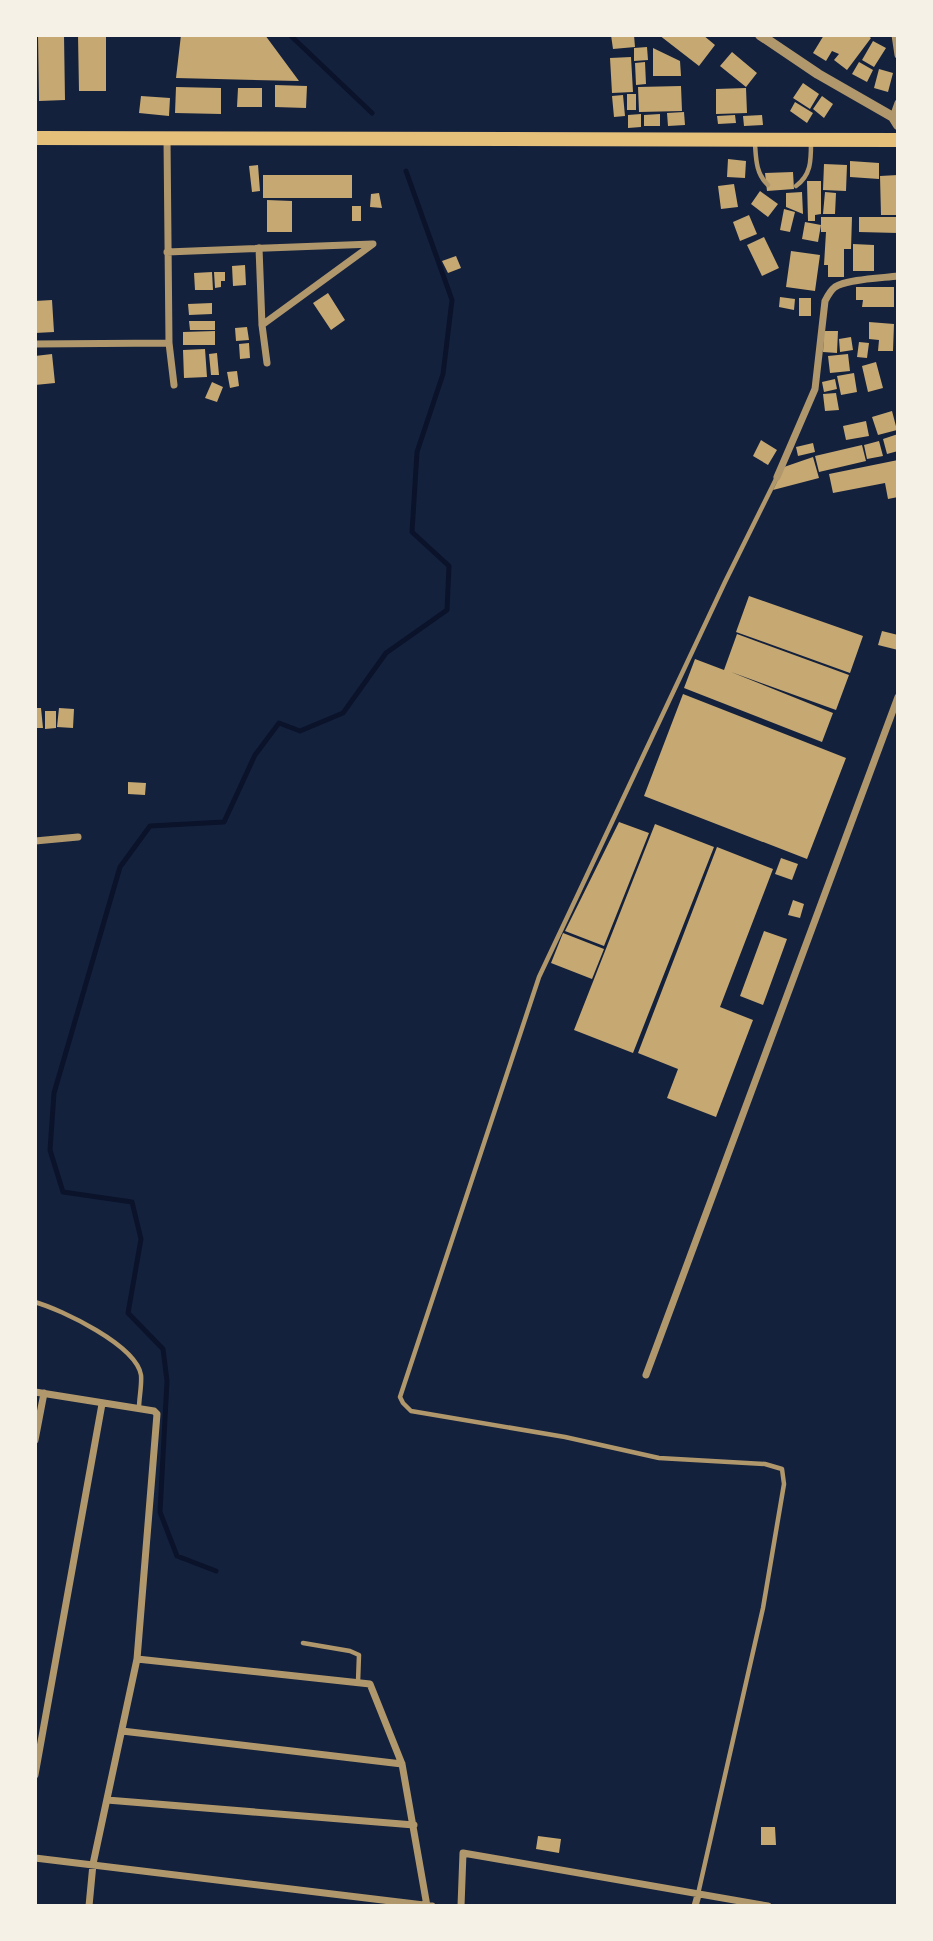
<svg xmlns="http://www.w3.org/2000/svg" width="933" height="1941" viewBox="0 0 933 1941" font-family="'Noto Sans',sans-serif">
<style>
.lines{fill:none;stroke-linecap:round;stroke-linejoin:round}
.stream{stroke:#0b132b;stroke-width:5}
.building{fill:#c6a872}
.service{stroke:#b1986c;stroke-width:4.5}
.minor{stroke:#b1986c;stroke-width:7}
.tertiary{stroke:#b1986c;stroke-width:10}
.primary{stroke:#e5c07b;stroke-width:14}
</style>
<rect width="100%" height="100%" fill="#14213d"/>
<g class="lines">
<path class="stream" d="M290,35l82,78
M216,1571l-39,-15 -17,-44 7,-131 -4,-32 -35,-36 13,-74 -9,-37 -69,-10 -13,-42 4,-57 66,-226 30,-41 74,-4 31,-67 24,-32 21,8 43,-18 43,-60 61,-43 2,-44 -37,-34 5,-80 26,-78 9,-74 -46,-129"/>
</g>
<path class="building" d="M38,35h26l1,65 -26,1z
M78,35h28v56h-27z
M181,35h84l34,46 -123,-3z
M611,35h23l1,12 -22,2z
M659,35h44l12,10 -16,21z
M824,35h43l4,3 -24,32 -13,-10 5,-6 -7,-3 -6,10 -13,-8z
M873,41l13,7 -12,19 -12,-7z
M647,47l1,13 -14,1v-13z
M653,48l27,13 1,15h-28z
M732,52l25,21 -11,14 -26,-21z
M631,57l2,35 -21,1 -2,-35z
M645,62l1,22 -10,1 -1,-22z
M859,62l14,8 -6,12 -15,-8z
M879,69l14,4 -5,19 -14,-4z
M803,83l16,11 -9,15 -17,-11z
M275,85l32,1 -1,22 -31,-1z
M681,86l1,25 -43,1 -1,-25z
M176,87l45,1v26l-46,-1z
M238,88h24v19h-25z
M746,88l1,25 -31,1v-25z
M627,94h9v16h-9z
M623,95l2,21 -11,1 -2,-21z
M141,96l29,2 -1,18 -30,-3z
M822,96l11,8 -9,14 -11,-9z
M795,102l18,11 -6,10 -17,-12z
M684,112l1,13 -17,1 -1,-13z
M641,114v13l-13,1v-13z
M660,114v12h-16v-11z
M735,115l1,8 -18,1 -1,-8z
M762,115l1,10 -19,1 -1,-10z
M728,159l18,2 -1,17 -18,-1z
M850,161l29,2v16l-29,-2z
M824,164l23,1 -1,26 -23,-1z
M258,165l2,26 -8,1 -3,-26z
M793,172l1,17 -27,2 -2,-18z
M263,175h89v23h-89z
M898,175v40h-17l-1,-39z
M807,181h14v33l-6,1v6h-7z
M734,184l4,23 -17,2 -3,-23z
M760,191l18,13 -10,13 -17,-13z
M802,192l1,22 -17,-7v-14z
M825,192l11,1 -1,21h-12z
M379,193l3,15 -12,-1 1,-13z
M267,200l25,1v31h-25z
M352,206h9v15h-9z
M784,209l11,3 -5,20 -10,-2z
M749,215l8,19 -17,7 -7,-19z
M821,217h31l-1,32h-7v28h-16v-12h-4l2,-33h-5z
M859,217h39v16l-39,-1z
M805,222l16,3 -3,17 -16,-3z
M764,237l15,31 -17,8 -15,-31z
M853,244l21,1v26h-21z
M791,251l29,4 -5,36 -29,-4z
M456,256l5,12 -13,5 -6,-12z
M245,265l1,20 -13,1 -1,-20z
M212,272l1,18h-18l-1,-17z
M214,272h11v9h-4v6l-6,1z
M856,287h38v20h-32l1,-7h-7z
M328,293l17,27 -14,10 -18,-27z
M780,297l15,2 -1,11 -15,-3z
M799,298h12v18h-12z
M52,300l2,32 -19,1v-32z
M212,303v11l-23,1 -1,-11z
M189,321h26v9h-25z
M869,322l25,2 -1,27h-15l1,-11 -10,-1z
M247,327l2,13 -13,1 -1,-13z
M215,331v14h-32v-13z
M824,331h14l-1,22 -14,-1z
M851,337l2,13 -13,2 -1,-13z
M859,342l10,1 -2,15 -10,-1z
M249,343l1,15 -10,1 -1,-15z
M205,349l2,28 -23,1 -1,-28z
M217,353l2,22h-8l-2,-21z
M52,354l3,29 -20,2v-29z
M848,354l2,17 -20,2 -2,-17z
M876,362l7,26 -15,4 -6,-26z
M237,371l2,15 -9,2 -3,-16z
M854,373l3,19 -16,3 -4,-19z
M835,379l2,10 -13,3 -2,-10z
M212,382l11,5 -6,15 -12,-4z
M836,393l3,17 -14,1 -2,-17z
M892,411l5,19 -19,5 -6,-18z
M866,421l3,15 -23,4 -3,-14z
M898,434v17l-11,3 -4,-15z
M761,440l16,10 -9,15 -15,-9z
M879,441l4,15 -16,3 -3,-14z
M813,443l2,9 -17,4 -2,-9z
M862,445l4,16 -47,11 -4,-16z
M813,457l6,21 -46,12 11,-23z
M898,460v37l-10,2 -3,-16 -52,10 -4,-19z
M749,596l114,40 -13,37 -114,-41z
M882,631l16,4v15l-20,-5z
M737,634l112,41 -13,35 -105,-38 102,41 -11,29 -138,-54 11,-29 29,11z
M683,694l163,64 -39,101 -163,-63z
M35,708h6l2,20h-8z
M59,708l15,1 -1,19 -16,-1z
M45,711h11v17l-11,1z
M128,782l18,1 -1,12 -17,-1z
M619,822l30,11 -45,113 -39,-15z
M655,824l59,23 -81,206 -59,-23z
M717,847l56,22 -53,138 33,13 -37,97 -49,-19 11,-29 -40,-16z
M781,858l17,6 -6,16 -17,-6z
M793,900l11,4 -4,14 -12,-3z
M764,931l23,8 -24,66 -23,-9z
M563,933l41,16 -12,30 -41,-16z
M761,1827h14l1,18h-15z
M538,1836l23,3 -2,14 -23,-4z"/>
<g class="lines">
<path class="service" d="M755,144c1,15 1,30 13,41
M796,186c15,-11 15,-25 15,-43
M35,1302c27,8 101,43 106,73 1,10 -2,23 -2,33
M303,1643l47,8 9,4 -1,27
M698,1894l65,-286 21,-124 -2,-15 -17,-5 -106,-6 -94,-21 -154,-26 -8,-8 -3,-6 139,-420 186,-395 52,-105"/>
<path class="minor" d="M895,35l3,20
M893,117l5,-14
M167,139l2,204 5,42
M259,248l3,77 5,38
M167,252l206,-8 -111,81
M35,344l134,-1
M777,477l38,-88 10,-88c2,-4 6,-11 10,-14 12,-8 48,-9 63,-11
M35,841l43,-4
M646,1375l252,-678
M35,1392l119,19 3,3 -20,245
M35,1440l9,-47
M122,1731l280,33
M35,1775l67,-371
M107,1800l307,25
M35,1858l397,48
M89,1906l4,-42 44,-205 233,25 32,80 25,142
M461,1906l2,-53 305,53
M695,1906l3,-11"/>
<path class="tertiary" d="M760,35l58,39 75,43 5,8"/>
<path class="primary" d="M35,138l863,2"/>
</g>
<rect width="933" height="1941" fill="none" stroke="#f6f1e7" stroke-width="74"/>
</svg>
